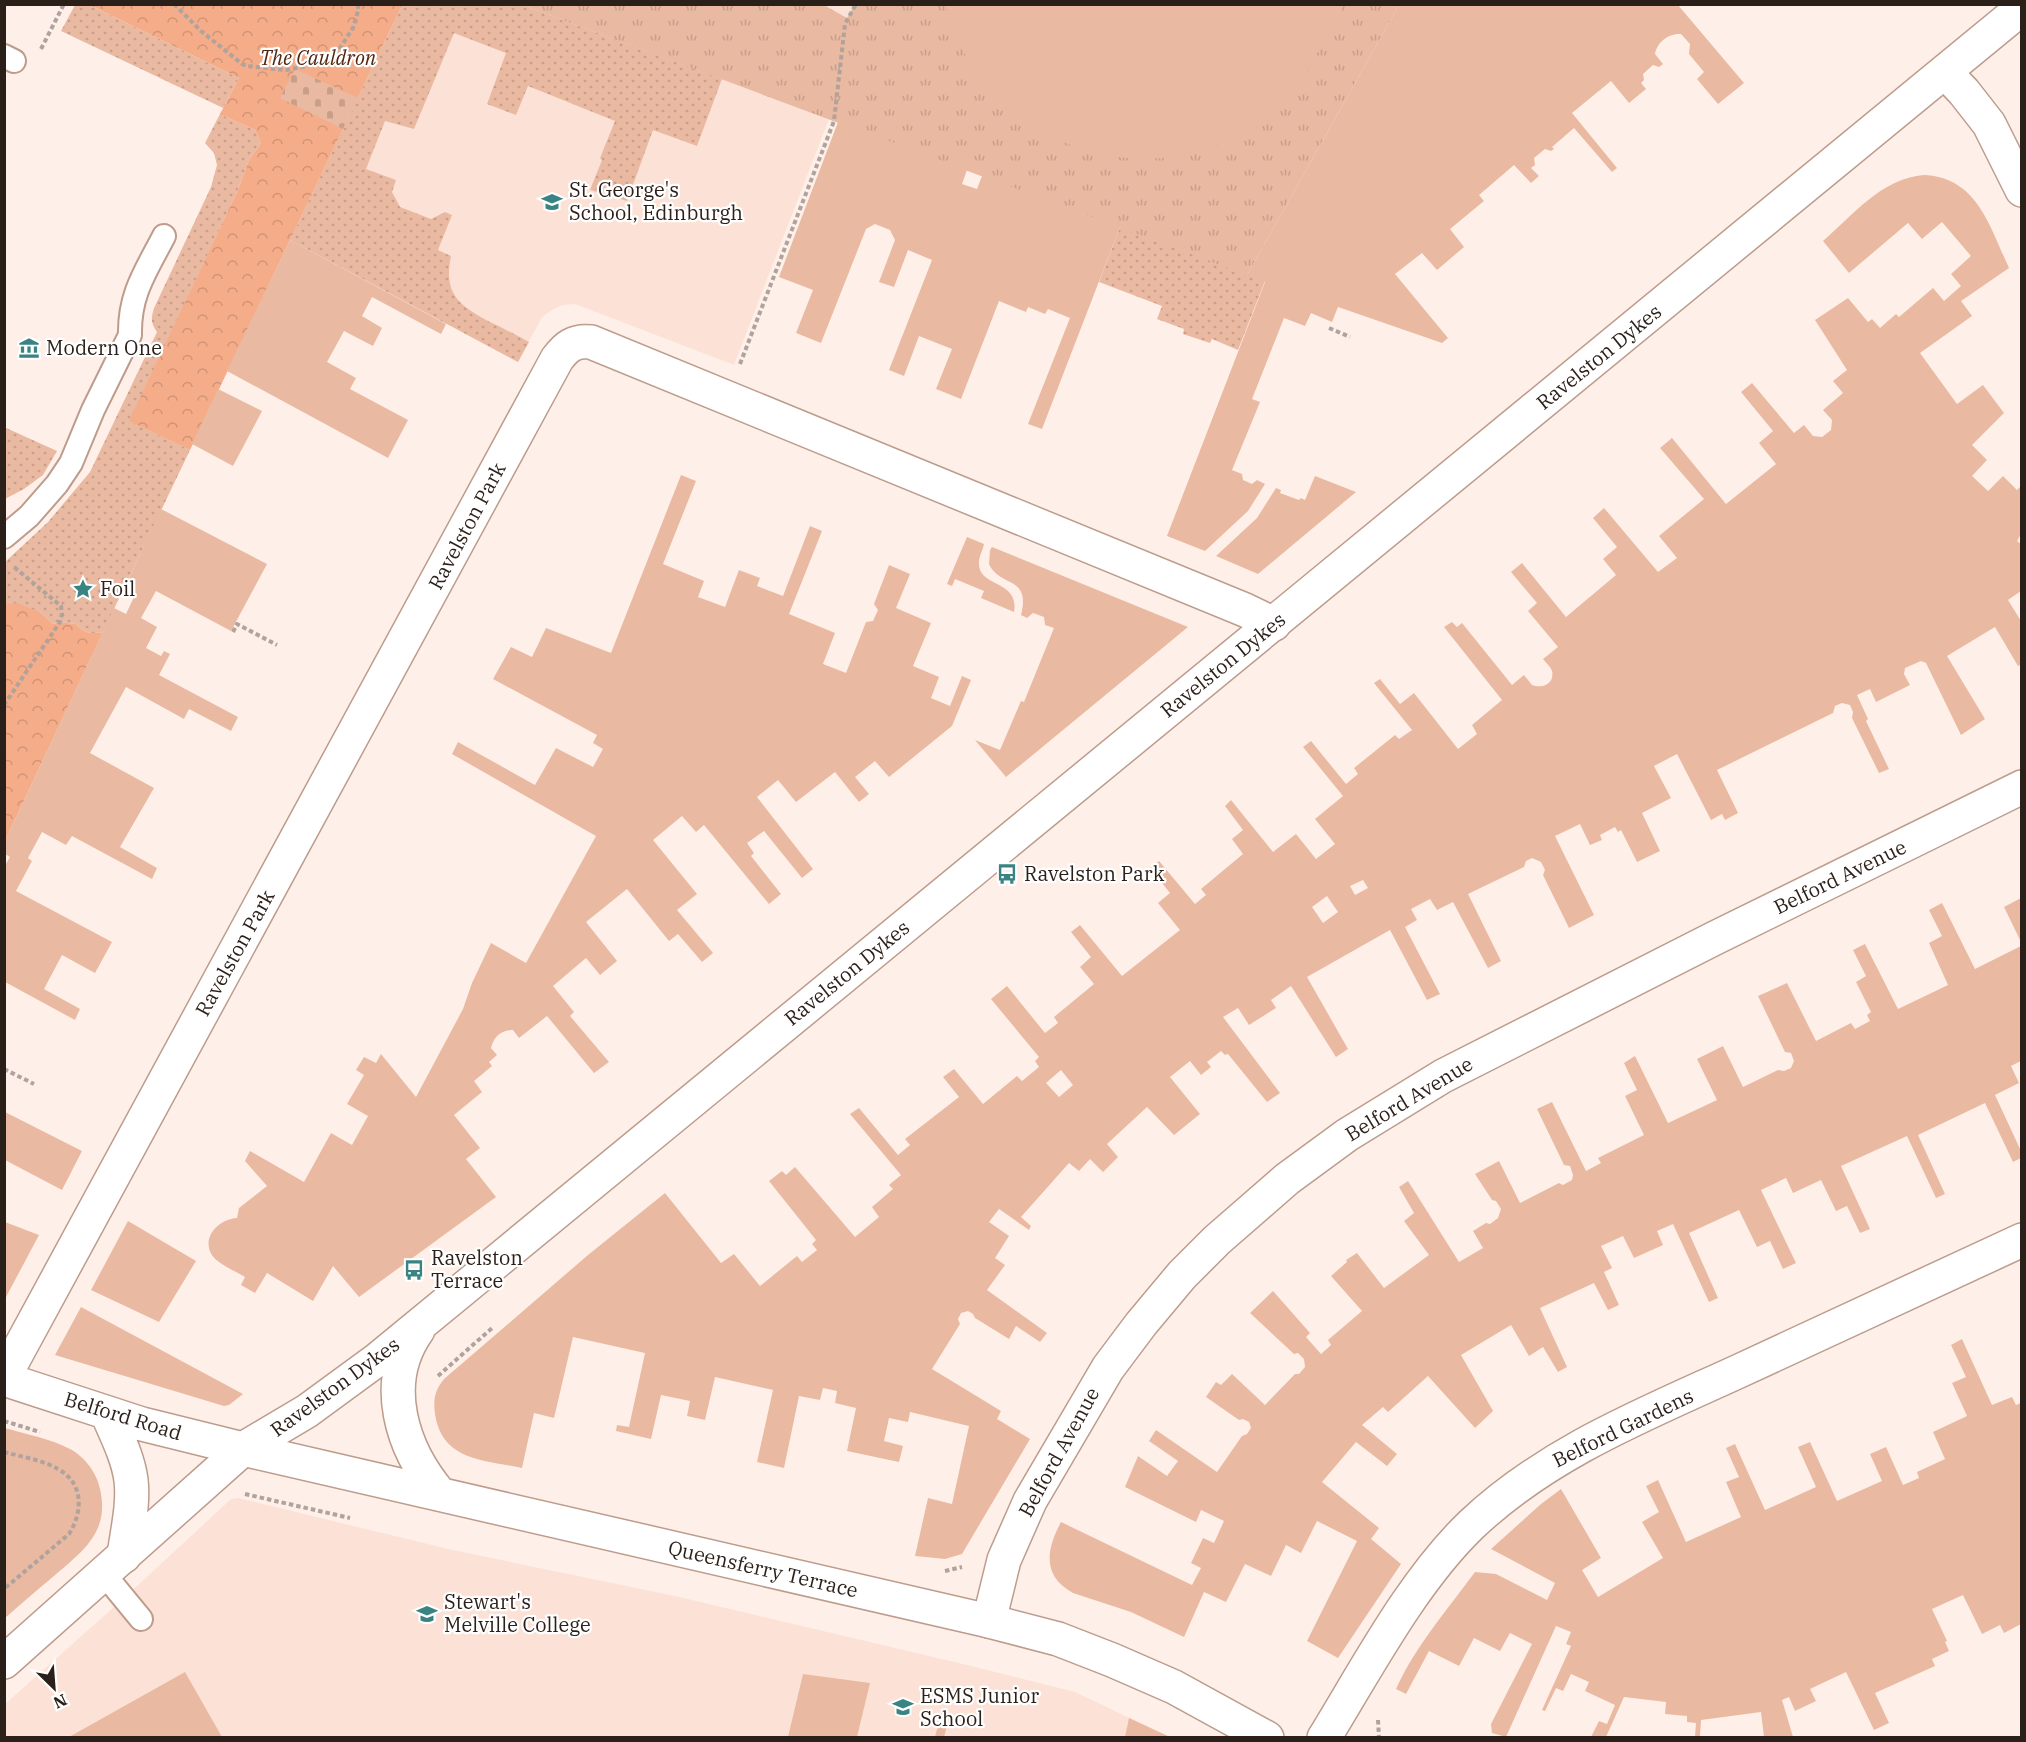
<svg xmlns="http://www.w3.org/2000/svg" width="2026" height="1742" viewBox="0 0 2026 1742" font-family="'IBM Plex Serif',serif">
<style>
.built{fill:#fce2d6}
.grass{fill:url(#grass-dots)}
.forest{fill:url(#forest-crowns)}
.cemetery{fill:url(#cemetery-stones)}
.park{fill:url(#park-tufts)}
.garden{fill:#eab9a1;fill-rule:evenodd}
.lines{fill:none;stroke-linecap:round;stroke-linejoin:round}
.lane-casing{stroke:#bd9c8c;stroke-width:26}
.street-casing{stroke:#bd9c8c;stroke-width:36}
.secondary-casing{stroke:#bd9c8c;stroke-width:36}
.path{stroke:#b0a29c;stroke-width:4;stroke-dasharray:4.5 3;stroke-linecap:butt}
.lane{stroke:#fff;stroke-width:22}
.street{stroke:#fff;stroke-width:33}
.secondary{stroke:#fff;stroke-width:33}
.labels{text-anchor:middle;stroke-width:4.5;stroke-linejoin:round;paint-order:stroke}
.park-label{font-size:20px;font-style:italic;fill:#53260d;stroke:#fff}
.poi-label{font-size:20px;fill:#2b1f19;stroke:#fff;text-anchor:start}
.street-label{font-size:20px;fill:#2b1f19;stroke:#fff}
</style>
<defs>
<pattern id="grass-dots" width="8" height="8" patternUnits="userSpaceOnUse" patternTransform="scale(1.5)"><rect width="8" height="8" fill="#eab9a1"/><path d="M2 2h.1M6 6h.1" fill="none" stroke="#c99f8a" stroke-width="1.8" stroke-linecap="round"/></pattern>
<pattern id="forest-crowns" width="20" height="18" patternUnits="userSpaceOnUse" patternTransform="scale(1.5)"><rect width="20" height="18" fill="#f4ac89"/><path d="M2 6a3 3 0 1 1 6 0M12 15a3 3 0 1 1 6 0" fill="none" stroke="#d19476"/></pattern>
<pattern id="cemetery-stones" width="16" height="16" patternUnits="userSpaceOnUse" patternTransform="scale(1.5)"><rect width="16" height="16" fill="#eab9a1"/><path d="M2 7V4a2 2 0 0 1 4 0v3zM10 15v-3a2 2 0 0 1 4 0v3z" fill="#c99f8a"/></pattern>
<pattern id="park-tufts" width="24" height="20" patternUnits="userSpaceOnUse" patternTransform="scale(1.5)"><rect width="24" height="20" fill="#eab9a1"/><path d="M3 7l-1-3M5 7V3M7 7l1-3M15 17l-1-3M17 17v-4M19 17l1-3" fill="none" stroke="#c99f8a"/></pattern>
</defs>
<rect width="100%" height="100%" fill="#fef0e9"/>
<path class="built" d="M402,5h997l-152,270 -418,-156 -95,246 -159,-61 -12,1 -11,5 -10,7 -24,45 -228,-122z
M238,1498l215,52 222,46 288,68 112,28 95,45 -1165,1 -1,-33 120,-107 107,-99z"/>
<path class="grass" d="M75,5h15l149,73 -16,30 -162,-77z
M402,5h120l200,74 -25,67 -44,-16 -26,71 -37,-11 12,-30 -2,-2 15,-37 -87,-35 -12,29 -29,-11 19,-51 -52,-20 -40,96 -29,-8 -19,48 30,11 -4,12 8,15 31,12 14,-7 7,3 -14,35 13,6c-8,38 8,49 39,66 13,6 26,13 39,20l-11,20 -228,-122z
M220,114l35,16 6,13 -12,17 -12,32 -107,229 60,29 -87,182c-12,2 -18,2 -27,-8l-17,-2 -6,2 -13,-12 -35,-8v-42l43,-40 42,-50 67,-140c-7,-9 -6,-16 -2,-26l56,-119 6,-22 -3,-12 -9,-10z
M1120,227l145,54 -27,69 -26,-11 -2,4 -27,-9 1,-5 -27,-10 5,-13 -63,-24z
M4,427l53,24 -14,24 -19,14 -19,10z"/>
<path class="forest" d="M90,5h312l-212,445 -61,-29 108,-229 12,-32 12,-17 -6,-13 -35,-16 19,-36z
M17,603l23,9 13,12 7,-2 16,2c9,10 15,10 27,8l-98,209v-237z"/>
<path class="cemetery" d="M295,69l63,29 -15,31 -63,-31z"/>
<path class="park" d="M822,4l25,14 8,-14 544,1 -152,270 -725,-270z"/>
<path class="garden" d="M945,5v-1l399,1c-12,22 -25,45 -38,67 -5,9 -9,20 -16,28 -18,21 -47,35 -72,45 -85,34 -187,3 -240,-70 -16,-22 -25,-46 -33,-70z
M1399,5h279l66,78 -26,21 -21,-25 7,-7 -15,-18 1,-10 -9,-10c-12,-1 -24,8 -26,20l8,10 -4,3 -6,-2 -10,9 1,6 -3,3 5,6 -17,14 -18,-22 -39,32 45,55 -5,4 -38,-44 -22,19 2,2 -3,2 -6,-2 -11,9 1,7 -4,3 8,8 -8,7 -17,-18 -35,30 5,6 -34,28 14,18 -27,23 -15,-17 -27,21 53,64 -6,5 -104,-36 -6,15 -21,-9 -6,13 -21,-8 -32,81 8,3 -28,68 10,4 1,6 9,4 5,-4 8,4 -17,27 -43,40 -38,-15 98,-254 -18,-7z
M838,122l129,48 -5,14 15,5 5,-13 138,51 -78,202 -14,-5 42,-106 -22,-9 -3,5 -17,-7 -2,5 -27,-11 -38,98 -25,-10 16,-40 -33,-13 -15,40 -15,-6 43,-110 -24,-10 -14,37 -15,-5 16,-42 -5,-10 -15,-6 -9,5 -45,114 -25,-10 17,-43 -34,-13z
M1924,175c53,2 66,52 85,93l-48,33 11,15 -52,37 37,51 26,-19 21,28 -32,32 15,15 -15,16 16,15 15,-15 14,14 4,-4v48l-4,7 4,3v47l-13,9 13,21v43l-3,2 -23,-39 -48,29 38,63 -24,16 -35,-72 -5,-2 -16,7 -1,6 6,11 -34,17 -6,-13 -13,6 11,24 -2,2 23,48 -10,4 -27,-55 1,-6 -3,-7 -8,-2 -7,3 -2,7 -116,57 21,43 -13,7 -3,-6 -11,6 -34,-66 -23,12 17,32 -29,15 18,38 -23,11 -16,-32 -3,2 -3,-5 -15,8 2,5 -12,5 -10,-21 -25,12 39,79 -25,13 -26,-53 2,-5 -4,-8 -9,-4 -6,3 -2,6 -56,27 33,67 -13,7 -35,-66 -16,8 -7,-11 -19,10 6,11 -12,7 35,67 -13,6 -37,-70 -83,47 41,72 -12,8 -45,-71 -20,14 5,8 -27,17 -11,-17 -15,9 57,76 -13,9 -39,-48 -3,1 -4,-4 -14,11 4,5 -10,8 -11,-14 -20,16 30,37 -26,21 -27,-28 -40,37 11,13 -15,15 -13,-13 -11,12 -10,-8 -48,54 10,9 -2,4 -30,-21 -10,13 20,14 -14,22 10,7 -18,25 60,43 -7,9 -24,-16 -7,13 -34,-21 -2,-4 -5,-3 -7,2 -3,6 2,5 -28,45 69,42 -4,8 33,20 -68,115 -17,5 -30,-3 13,-58 24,6 17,-78 -59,-14 -2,10 -19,-4 -5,23 19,5 -4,16 -52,-11 9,-43 -21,-5 2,-12 -14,-3 -3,12 -21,-4 -15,72 -27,-6 16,-72 -58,-13 -10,43 -18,-4 3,-15 -29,-6 -10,44 -35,-8 1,-6 12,2 16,-74 -72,-16 -19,81 -20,-5 -12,55c-38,-8 -80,-7 -87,-54 -2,-15 0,-24 9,-35l144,-124 77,-62 56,70 13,-9 26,32 37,-30 5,6 15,-12 -5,-6 4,-4 -47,-59 13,-10 4,4 9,-8 60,70 24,-20 -7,-10 21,-18 -4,-4 12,-10 -51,-61 9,-6 39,47 12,-10 -5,-6 54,-42 -16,-20 11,-8 29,35 34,-28 5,5 17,-14 -4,-6 4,-4 -48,-58 16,-13 38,47 13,-10 -4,-6 40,-33 -14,-17 11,-10 -20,-25 9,-7 42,51 58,-46 -22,-27 12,-10 -20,-25 9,-7 36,43 11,-9 -5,-6 42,-35 -11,-15 11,-9 -18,-24 6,-6 42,52 23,-18 20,25 19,-15 -20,-25 28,-23 -40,-49 8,-6 35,43 12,-10 -4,-6 41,-33 4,4 13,-9 -38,-47 6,-4 20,25 14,-11 44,56 19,-15 -5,-9 30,-25 -58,-73 8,-5 5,5 5,-4 50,62 12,-10 8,10c9,4 23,-1 20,-14 -1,-4 -6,-8 -9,-12l15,-12 -30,-36 9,-8 -26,-31 11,-9 44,54 50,-42 -13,-16 14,-12 -24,-29 11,-10 54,64 19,-14 -18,-22 45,-37 -44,-51 12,-10 54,66 50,-40 -17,-21 14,-12 -32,-39 11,-9 42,50 10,-8 9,11 9,1 9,-7 1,-10 -9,-10 20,-17 -10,-12 14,-11 -32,-50 33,-22 20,24 4,-3 8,9 16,-14 3,3 34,-29 11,13 17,-15 -10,-12 20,-18 -29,-34 -20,17 -14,-16 -59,50 -26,-32c30,-26 59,-63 101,-66zM1363,880l5,8 -13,7 -5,-9zM1327,896l11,16 -15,11 -11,-16zM1061,1070l12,15 -14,12 -13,-14z
M290,240l156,84 -5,10 -69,-37 -10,19 20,12 -9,18 -29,-15 -17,31 29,16 -6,11 58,31 -20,38 -161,-87z
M218,389l44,22 -29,55 -41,-22z
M681,475l15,6 -33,83 41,17 -6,16 27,10 14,-37 21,8 -3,8 26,10 27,-70 12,5 -33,83 46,19 -12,31 23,9 20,-51 7,-1 5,-11 -4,-6 15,-39 21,9 -14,34 35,15 -18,43 26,11 -8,21 19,8 12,-30 9,4 -19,46 -63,51 -14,-16 -20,16 14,17 -10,8 -24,-30 -39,30 -18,-22 -21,17 56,72 -11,9 -38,-47 -17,12 7,10 -3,3 30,38 -12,10 -65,-79 -8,7 -14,-16 -29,24 44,54 -20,16 36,43 -11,9 -24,-28 -9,7 -42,-52 -41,33 31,39 -17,14 -14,-17 -33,28 21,26 -4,4 39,46 -15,11 -47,-57 -28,22 -6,-8c-12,0 -19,6 -22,18l6,7 -8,7 3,4 -18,15 8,11 -28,23 26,33 -14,11 30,38 -137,100 -26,-31 -20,35 -46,-28 -12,20 -14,-8 4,-8c-8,-5 -18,-9 -26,-15 -22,-16 -6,-42 18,-44l2,-10 28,-22 -22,-25 5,-10 54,31 27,-49 21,12 16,-29 -21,-12 17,-29 -8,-5 8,-13 12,6 5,-9 35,43 47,-88 9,-26 19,-40 35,20 70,-127 -144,-82 6,-12 77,43 21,-37 37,19 10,-18 -10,-6 4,-8 -104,-56 18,-32 21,10 14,-29 65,25z
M1315,476l41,16 -98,82 -42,-18 41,-38 19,-30 5,2 -1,3 19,7 2,-2 4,2z
M161,509l106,55 -36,67 -75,-40 -15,27 16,9 -11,21 15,8 3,-5 6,3 -11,21 79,42 -7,14 -42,-22 -5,10 -58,-32 -36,66 64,35 -34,59 37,21 -5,11 -80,-43 -6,9 -24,-13 -14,26 4,3 -16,30 96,51 -17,31 -33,-18 -18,34 36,20 -5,11 -70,-38 -1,-115 6,-10 -5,-3v-13l109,-233 12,6 8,-17 -11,-6z
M967,537l17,7c-1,6 -5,12 -5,18 -2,26 41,17 35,50l-33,-14 3,-7 -29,-12 -3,7 -5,-2z
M992,547l196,80 -182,150 -31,-37 25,10 21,-49 3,1 30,-74 -9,-3 -1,-8 -11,-4 -6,5 -6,-3c10,-40 -21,-27 -32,-51l1,-14z
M2021,898v44l-17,-35z
M1942,903l33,66 46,-23v115l-10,5 8,17 -24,12 26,56v7l-8,4 -28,-59 -67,32 27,59 -9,4 -29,-62 -66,30 29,63 -10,4 -13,-27 -11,5 -15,-31 -28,13 -7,-15 -25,12 35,73 -13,6 -13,-28 -13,6 -18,-37 -50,23 29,65 -9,4 -36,-78 -16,7 6,14 -29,13 -11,-22 -22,10 11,22 -8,4 15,33 -11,5 -14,-27 -54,25 27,59 -9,5 -15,-25 -14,9 -18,-31 -50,30 32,56 -18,17 -47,-52 -40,36 -5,-5 -21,18 35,29 -10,12 -31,-24 -34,40 57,46 -8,11 30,25 -63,94 -31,-17 50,-100 -40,-20 -16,32 -15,-8 -15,31 -26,-12 -19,38 -22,-10 -20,45 -53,-25 -58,-19c-31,-17 -27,-43 -12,-71l131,63 9,-17 -10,-5 12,-25 11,5 10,-22 -23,-11 -5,12 -71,-35 13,-31 29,20 11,-15 -29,-20 7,-11 61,42 25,-36 5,-2 4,-6 -2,-6 -6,-3 -4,1 -33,-23 10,-15 5,3 11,-11 33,31 30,-31h4l6,-7 -1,-8 -6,-6 -4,1 -44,-41 23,-22 37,42 -4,4 15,17 10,-9 -3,-5 34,-29 -31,-35 16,-14 -1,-2 11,-7 27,35 45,-33 -25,-34 10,-8 -15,-26 9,-6 51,81 24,-14 -10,-17 13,-8 4,1 8,-6 3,-9 -5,-8 -4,-1 -17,-26 24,-13 21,42 39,-20 4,2 9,-5 1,-5 -3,-9 -6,-1 -27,-56 15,-7 34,69 15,-8 -3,-5 46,-23 -19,-39 12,-6 -13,-27 11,-7 33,67 49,-23 -20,-41 26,-13 20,41 35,-17 6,1 7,-3 3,-7 -3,-8 -6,-1 -27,-56 29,-13 29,58 35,-18 4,6 15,-8 -3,-6 4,-3 -15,-30 10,-6 -13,-26 12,-6 33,65 50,-24 -19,-42 13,-7 -13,-26z
M5,1112l77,39 -20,39 -57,-30z
M128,1221l68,40 -37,61 -68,-32z
M5,1222l34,13 -34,64 -1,-77z
M81,1307l162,87 -14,11 -5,1 -169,-51z
M1962,1339l30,66 20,-8 4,8 5,-2v221l-17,9 -4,-8 -18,9 -19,-39 -31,14 15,32 -2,1 4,9 -17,8 3,7 -60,27 14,30 -15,7 -28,-58 -36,17 6,12 -21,10 -6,-14 -7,3 11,37h-29l-3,-25 -60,8 -1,17h-5l1,-14 -9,-1v-6l-22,-2 1,-12 -42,-5 -18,40h-15l8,-16 8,3 8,-19 -30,-14 4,-9 -18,-8 -8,17 -7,-3 -11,23 -3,-1 29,-64 -5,-2 5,-12 -15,-6 -50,111 -14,-4 -1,-9 41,-80 -22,-11 -10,18 -26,-13 -15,28 -30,-15 -23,43 -10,-5c19,-42 51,-79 79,-117l21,2 51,26 8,-17 -64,-34 50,-45 20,-15 40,69 -19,12 16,27 65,-39 -21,-36 17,-10 -13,-26 12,-6 28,62 55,-25 -15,-35 13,-5 -13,-29 9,-4 30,66 51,-23 -18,-40 12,-5 27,59 45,-20 -12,-27 16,-7 17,38 16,-7 -2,-6 28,-13 -12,-27 34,-16 -15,-33 14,-6 -15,-32z
M5,1428c21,6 46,11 65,21 15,8 27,24 30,40 10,43 -17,62 -46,87 -17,14 -33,28 -49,42z
M185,1672l37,65h-153z
M803,1674l67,9 -13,54h-69z
M941,1713l9,2 -6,22h-9z
M1129,1718l41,19h-45z"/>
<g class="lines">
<g class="lane-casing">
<path id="lane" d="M4,56l10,5
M4,537l25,-21 28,-32 14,-21 22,-53 37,-75c-1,-41 16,-64 34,-99
M104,1574l37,45"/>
</g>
<g class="street-casing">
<path id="street" d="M1945,72l19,20 25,32 33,66
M4,1377l553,-1018c9,-12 17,-19 34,-17l654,268 29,14
M989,1621l15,-61 26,-59 78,-133 33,-44 41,-49 35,-35 70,-61 60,-44 96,-59 272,-138 307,-151
M4,1662l239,-213
M1324,1738c43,-70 88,-156 147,-213 76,-72 172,-110 266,-153 95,-44 190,-88 285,-132"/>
</g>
<g class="secondary-casing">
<path id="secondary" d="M418,1330c-38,53 -16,119 22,164
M4,1379l138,45 101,25 746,172 69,18 54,21 62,27 93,51
M107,1413c9,21 21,44 24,67 3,25 -4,52 -7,76
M243,1449l64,-38 71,-52 1644,-1351"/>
</g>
<path class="path" d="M174,4l27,27 41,33 5,2 39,4 38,-7 12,-9 17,-26 5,-17v-7
M41,49l23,-45
M1329,328l21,9
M740,364l94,-243 11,-97 11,-20
M233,632l4,-8 40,21
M4,705l56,-83 2,-8 -1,-8 -47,-39
M4,1069l30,15
M438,1376l54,-48
M4,1421l36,11
M4,1452c18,5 39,8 54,17 26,14 25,43 11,65l-65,55
M245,1494l105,24
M945,1571l17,-4
M1378,1720l1,18"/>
<use href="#lane" class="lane"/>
<use href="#street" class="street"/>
<use href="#secondary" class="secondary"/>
</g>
<defs>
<g id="school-bare" transform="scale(1.62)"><path d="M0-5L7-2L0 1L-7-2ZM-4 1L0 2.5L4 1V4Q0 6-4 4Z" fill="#3a8383" stroke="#fff" stroke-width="2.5" paint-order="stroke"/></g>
<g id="museum-bare" transform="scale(1.62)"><path d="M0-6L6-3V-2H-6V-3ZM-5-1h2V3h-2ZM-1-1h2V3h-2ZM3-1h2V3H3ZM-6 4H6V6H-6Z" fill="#3a8383" stroke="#fff" stroke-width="2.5" paint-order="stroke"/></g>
<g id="sight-bare" transform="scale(1.62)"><path d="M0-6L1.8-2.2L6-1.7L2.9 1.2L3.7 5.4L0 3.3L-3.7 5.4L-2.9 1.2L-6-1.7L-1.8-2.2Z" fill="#3a8383" stroke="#fff" stroke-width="2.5" paint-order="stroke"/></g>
<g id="bus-bare" transform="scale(1.62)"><path d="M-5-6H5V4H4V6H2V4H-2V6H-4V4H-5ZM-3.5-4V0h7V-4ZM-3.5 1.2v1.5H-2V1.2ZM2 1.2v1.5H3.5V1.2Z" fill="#3a8383" stroke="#fff" stroke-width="2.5" paint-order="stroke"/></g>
</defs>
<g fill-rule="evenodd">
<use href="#school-bare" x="552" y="202"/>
<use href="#museum-bare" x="29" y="348"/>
<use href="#sight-bare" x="83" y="589"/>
<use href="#bus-bare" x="1007" y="874"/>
<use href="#bus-bare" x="414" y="1270"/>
<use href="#school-bare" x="427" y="1614"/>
<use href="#school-bare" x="903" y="1707"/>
</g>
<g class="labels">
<g class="park-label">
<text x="318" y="65">The Cauldron</text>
</g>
<g class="poi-label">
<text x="569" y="197">St. George's<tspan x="569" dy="23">School, Edinburgh</tspan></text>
<text x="46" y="355">Modern One</text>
<text x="100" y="596">Foil</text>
<text x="1024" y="881">Ravelston Park</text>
<text x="431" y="1265">Ravelston<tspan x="431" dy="23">Terrace</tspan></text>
<text x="444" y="1609">Stewart's<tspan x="444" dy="23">Melville College</tspan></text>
<text x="920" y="1703">ESMS Junior<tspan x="920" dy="23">School</tspan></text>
</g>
<g class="street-label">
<text transform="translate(1599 357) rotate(-39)" y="7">Ravelston Dykes</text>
<text transform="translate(467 526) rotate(-62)" y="7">Ravelston Park</text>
<text transform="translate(1223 665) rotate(-39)" y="7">Ravelston Dykes</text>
<text transform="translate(1840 877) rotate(-26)" y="7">Belford Avenue</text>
<text transform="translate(235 953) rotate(-61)" y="7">Ravelston Park</text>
<text transform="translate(847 973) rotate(-39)" y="7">Ravelston Dykes</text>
<text transform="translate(1409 1099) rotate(-31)" y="7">Belford Avenue</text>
<text transform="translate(335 1387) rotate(-36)" y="7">Ravelston Dykes</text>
<text transform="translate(123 1416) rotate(17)" y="7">Belford Road</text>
<text transform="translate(1623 1428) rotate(-26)" y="7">Belford Gardens</text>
<text transform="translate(1059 1452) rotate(-61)" y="7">Belford Avenue</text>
<text transform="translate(763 1569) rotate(13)" y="7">Queensferry Terrace</text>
</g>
</g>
<rect width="2026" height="1742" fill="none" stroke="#2b1f19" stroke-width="12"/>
<g transform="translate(54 1688) rotate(155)" stroke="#ffffff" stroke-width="4.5" paint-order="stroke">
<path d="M0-4.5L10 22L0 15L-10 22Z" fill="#2b1f19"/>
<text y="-9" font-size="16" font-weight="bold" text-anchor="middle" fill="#2b1f19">N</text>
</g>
</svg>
